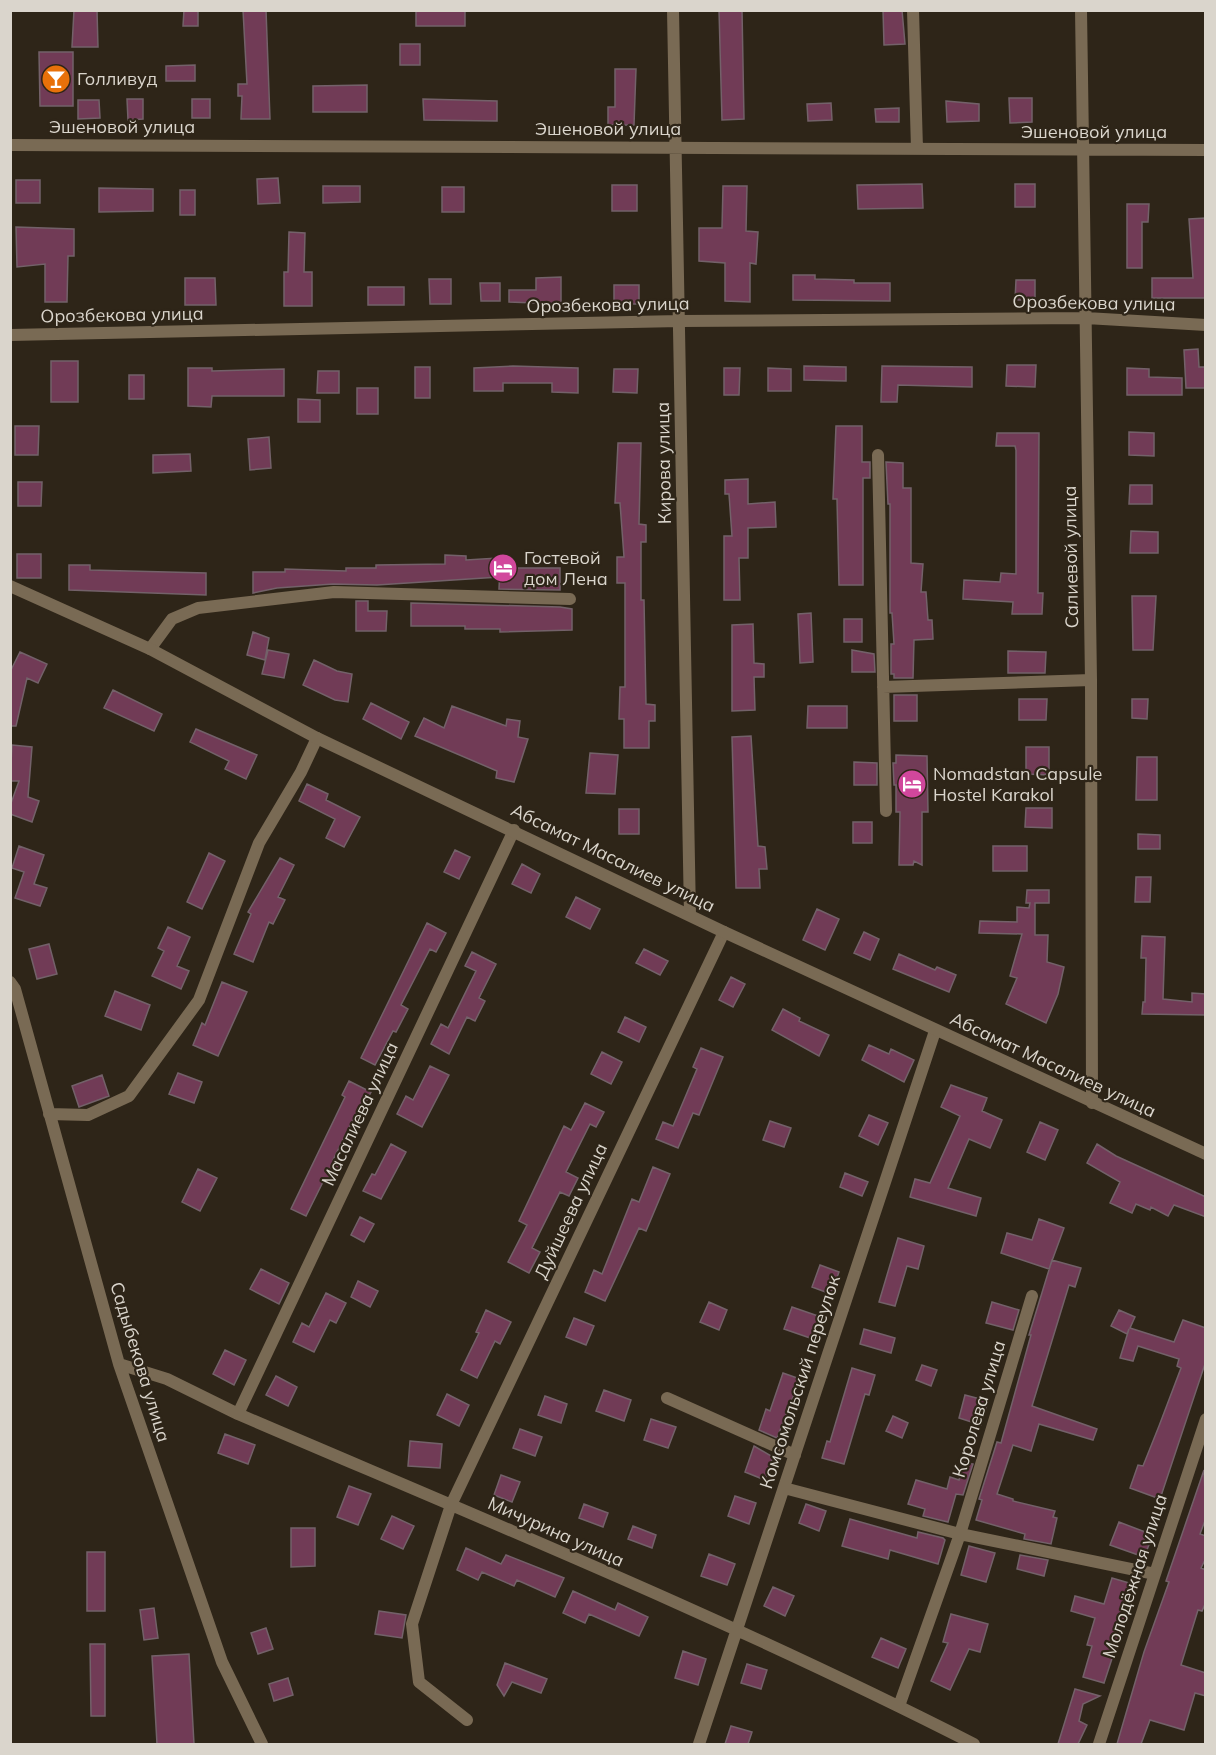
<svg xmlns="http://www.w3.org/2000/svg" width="1216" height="1755" viewBox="0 0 1216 1755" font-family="Mulish,sans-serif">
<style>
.building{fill:#713b56;stroke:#736169;stroke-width:1.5}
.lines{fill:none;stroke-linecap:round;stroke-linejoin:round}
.minor{stroke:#796a54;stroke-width:12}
.tertiary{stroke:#796a54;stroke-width:12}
.labels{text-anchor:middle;stroke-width:4.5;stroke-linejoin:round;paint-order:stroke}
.poi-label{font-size:18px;fill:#dad5cc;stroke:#2e2518;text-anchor:start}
.street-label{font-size:18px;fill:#dad5cc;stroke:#2e2518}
</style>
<rect width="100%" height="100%" fill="#2e2518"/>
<path class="building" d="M74,10h23l1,37h-26z
M184,10h14v16h-15z
M243,10h23l4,109h-29l1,-23h-4v-12h9z
M416,10h49v16h-49z
M719,10h23l2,109 -22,1z
M883,10h19l3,34 -21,1z
M400,44h20v21h-20z
M39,52h34v54h-33z
M195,65v16h-29v-15z
M615,69h21l-2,56h-26v-18h7z
M367,85v27h-54v-26z
M1009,98h23v24l-22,1z
M127,99h16v20l-15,1z
M192,99h18v19h-18z
M423,99l74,2v20l-73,-1z
M78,100h21l1,18 -22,1z
M946,101l33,3v17l-32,1z
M831,103l1,17 -24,1 -1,-17z
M899,108v14h-23l-1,-13z
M278,178l2,25 -22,1 -1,-25z
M16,180h24v23h-24z
M922,184l1,24 -65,1 -1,-24z
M1015,184h20v23h-20z
M612,185h25v26h-25z
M323,186h37v16l-37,1z
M723,186h24l-1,45 12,1 -2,32 -6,-1v39l-25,-1v-38l-26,-2v-33h23z
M442,187h22v25h-22z
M99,188l54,1v22l-54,1z
M180,190h15v25h-15z
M1127,204h22l-1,18h-6v46h-15z
M1205,218l1,80h-54v-20h41l-4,-59z
M16,227l58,2v27h-6l-1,46h-22v-38l-28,3z
M289,232l16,1 -1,39h8v34h-28v-34h4z
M793,275h22v4l39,1v3h36v18l-97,-1z
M561,277v27l-52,-2v-12h27v-12z
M185,278h30l1,27h-31z
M429,279h22v25h-21z
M1016,280h19v20h-20z
M480,283h20v18h-19z
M614,285h25v19h-25z
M368,287h36v18h-36z
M1198,349l1,18h7v21h-20l-2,-38z
M51,361h27v41h-27z
M1007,365h29l-1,22 -29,-1z
M513,366l65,2v25l-26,-1v-9h-49v8h-29v-23z
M804,366l42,1v14l-42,-1z
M882,366l90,1v20l-74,-2 -1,17h-16z
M415,367h15v31h-15z
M188,368h24v3l72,-2v27h-72l-1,11 -23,-1z
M724,368h16l-1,27h-15z
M768,368l23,1v22h-23z
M1127,368l22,1v8l33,1v17h-55z
M614,369h24l-1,24 -24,-1z
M318,371h21v22h-22z
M129,375h15v24h-15z
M357,388h21v26h-21z
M298,399l22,1v22h-22z
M15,426h24l-1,29h-23z
M836,426h26v36h8v16h-7v107h-24l-2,-86h-4z
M1129,432l25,1v23l-25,-1z
M997,433h42l-1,160h5l-1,21h-30l1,-12 -50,-3 1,-19 36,2 1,-9 15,1v-124l-1,-4h-19z
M269,437l2,31 -21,2 -2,-31z
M618,443h23l-2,81 7,1v17h-5v58h3l2,104 9,1v16h-6v27h-25v-29h-5l1,-32h5v-104h-8v-26h7l-4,-54h-5z
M190,454l1,17 -38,2v-18z
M886,462l17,1v25h8v75l12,1 -2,28h5l2,28h4l1,19 -19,1 -1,38h-19v-4h-3v-30h3l-2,-31h-2v-109h-2z
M748,479v25l27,-2 1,25 -28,1v30h-9l1,42h-16v-64h8l-3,-42h-4v-14z
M18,482h24l-1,24h-23z
M1130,485h22v19h-23z
M1131,531l27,1v21h-28z
M17,554h24v24h-24z
M445,555l21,1v4l32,-2 1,19 -122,8 -44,-1 -56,4 -24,5v-21h32v-3l61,2v-3h30v-3l69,-1z
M69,565h21v5l116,3v22l-137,-5z
M500,568h60v22l-61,-1z
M1132,596h24l-3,54h-20z
M356,601h12v10h19l-1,20h-30z
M411,603l149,4 12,2v21l-72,2v-3h-35v-3h-54z
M811,613l2,49 -13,1 -2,-49z
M844,619h18v23h-18z
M753,624l1,39 10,1v13h-10l1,33 -23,1v-86z
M253,632l16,6 -4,22 -18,-5z
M268,650l21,4 -5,24 -22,-4z
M852,650l22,4 1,18h-23z
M1008,651l38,1 -1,21h-37z
M20,652l27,12 -9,19 -11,-5 -11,48h-6v-54z
M314,660l23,11 15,3 -4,28 -13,-2 -32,-15z
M113,690l49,24 -8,17 -50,-23z
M894,695h23v26h-23z
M1019,699h28l-1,21h-27z
M1132,699h16l-1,20 -15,-1z
M371,703l38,19 -8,17 -38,-20z
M452,706l54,20 1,-7 13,2 -2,16 10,2 -14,43 -18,-4 1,-7 -82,-35 9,-18 20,10z
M808,706h39v22h-40z
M196,729l61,26 -11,24 -21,-10 4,-8 -39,-19z
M751,736l7,110 7,1 2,22h-8l1,19h-24l-4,-151z
M12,745l20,2 -4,50 11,4 -7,21 -22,-8v-8l9,-25h-9z
M1026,747h23v28l-23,-1z
M590,753l28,2 -3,39 -29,-1z
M896,755l31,1 1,56h-6v53l-8,-4 -1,4h-14l1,-53h-4v-27h-2l-1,-22h3z
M1137,757h20v43h-21z
M854,762l23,1v22h-23z
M307,784l21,10 -2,6 34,17 -16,30 -18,-9 9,-19 -36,-18z
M1026,808h26v20l-27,-1z
M619,809h20v25h-20z
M853,822h19v21h-19z
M1138,834l22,1v14h-22z
M19,846l25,9 -10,29 13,4 -7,18 -25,-8 9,-26 -12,-4z
M993,846h34v25h-34z
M455,850l15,7 -11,22 -15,-7z
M209,853l16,8 -23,48 -15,-7z
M280,858l14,7 -16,32 7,3 -12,24 -4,-2 -16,40 -19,-8 17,-40 -3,-2z
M522,864l18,10 -9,19 -19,-9z
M1136,877h15l-1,25h-15z
M1027,890h22v13h-14v32h13l-1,27 17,5 -6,27 -12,29 -40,-19 11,-26 -7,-2 12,-42 -43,-1 1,-12 37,1v-15l12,1 1,-5h-4z
M576,897l24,12 -10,20 -24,-12z
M817,909l22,10 -14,31 -22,-10z
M427,923l19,10 -10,19 -6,-3 -29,56 7,4 -12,23 -3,-1 -18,34 -14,-7z
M168,927l22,10 -13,29 12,5 -8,18 -29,-13 12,-25 -6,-3z
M864,932l15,7 -9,21 -16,-7z
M1142,936l23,1 -2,62 29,3v-9l14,1v21l-64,-1 1,-12h2l1,-44h-5z
M49,944l8,30 -20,5 -8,-30z
M644,949l24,12 -8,14 -24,-12z
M472,952l24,12 -17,34 6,3 -10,20 -8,-4 -18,37 -18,-10 10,-20 7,4 28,-57 -11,-5z
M899,954l36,16 2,-3 19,8 -7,17 -56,-23z
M731,977l14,7 -12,23 -14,-7z
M222,982l25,10 -29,64 -25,-11 9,-22 3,2z
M115,991l35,14 -9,25 -36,-14z
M783,1009l17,9 -1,3 30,14 -10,21 -47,-26z
M625,1017l21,10 -7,15 -21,-10z
M869,1045l20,9 2,-5 23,11 -10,22 -42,-22z
M701,1048l22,9 -24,58 -6,-2 -15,35 -22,-9 7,-17 10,4 24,-57 -4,-2z
M602,1052l20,10 -11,22 -20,-10z
M430,1066l19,9 -27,52 -25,-13 9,-18 7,4z
M178,1073l24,9 -8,21 -25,-9z
M102,1075l7,21 -30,11 -7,-21z
M349,1081l22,11 -7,14 -3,-2 -28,56 8,4 -8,18 -8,-4 -19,38 -15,-7 54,-112 -3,-2z
M951,1085l36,13 -5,13 20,9 -12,28 -21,-9 -21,49 33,10 -5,18 -66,-19 5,-18 15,4 30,-67 -19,-9z
M585,1103l19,9 -8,15 -6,-3 -24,48 12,6 -9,18 -9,-4 -28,56 8,4 -11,21 -21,-11 19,-37 -8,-4 45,-95 7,4z
M869,1115l19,8 -10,22 -19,-9z
M770,1121l21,7 -7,19 -21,-7z
M1040,1122l18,8 -13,30 -18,-8z
M391,1144l15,8 -25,47 -18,-8 9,-17 3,1z
M1097,1144l19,12 90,41v20l-32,-12 -6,11 -17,-9 -1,3 -14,-6 -4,9 -22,-10 10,-21 -33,-19z
M653,1167l17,7 -24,57 -7,-3 -34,73 -20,-9 9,-22 8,4 30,-75 7,3z
M198,1169l19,9 -17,33 -18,-9z
M845,1173l23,9 -6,14 -22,-9z
M360,1217l14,7 -10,18 -13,-7z
M1039,1219l25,9 -15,41 -48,-16 6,-20 25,7z
M898,1238l26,8 -6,23 -11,-3 -12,40 -16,-4z
M1052,1260l29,8 -6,19 -6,-2 -37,121 65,23 -4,11 -54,-16 -8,27 -18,-6 -16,49 16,5v2l42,10 -2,6 4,1 -6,26 -27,-5 1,-5 -49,-14 6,-20 -3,-1 18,-57 4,1 30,-108h-2z
M820,1265l19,7 -8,22 -19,-7z
M261,1269l28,14 -10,21 -29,-15z
M358,1281l20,10 -8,16 -19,-10z
M326,1293l20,10 -10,20 -6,-3 -16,32 -21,-10 9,-19 7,4z
M709,1302l18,8 -8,20 -19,-8z
M992,1302l27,8 -6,20 -27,-7z
M792,1307l29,10 -8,22 -29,-10z
M486,1310l25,12 -11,22 -5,-3 -18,37 -16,-8 18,-37 -3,-1z
M1119,1310l16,7 -5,11 44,14 9,-22 23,8v33l-46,138 -30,-11 8,-23 5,1 16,-40 22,-58 -4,-2 2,-7 -41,-13 -5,15 -13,-3 9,-29 -2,5 -16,-8z
M574,1318l20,8 -8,19 -20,-8z
M864,1329l31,9 -4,15 -31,-9z
M225,1350l21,10 -12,25 -21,-11z
M922,1365l15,5 -6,16 -15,-6z
M852,1368l23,7 -6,20 -4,-1 -21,70 -22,-6 5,-17 3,1z
M783,1373l17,6 -23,59 -18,-8 7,-21 4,2z
M276,1376l21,11 -9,19 -22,-11z
M604,1390l27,10 -7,21 -28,-10z
M447,1394l22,11 -10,21 -22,-11z
M965,1395l23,6 -7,24 -22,-7z
M545,1396l22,8 -6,19 -23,-8z
M893,1416l15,7 -6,15 -16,-7z
M651,1419l25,8 -8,21 -24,-8z
M520,1429l22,8 -7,19 -22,-8z
M225,1434l30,11 -7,19 -30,-11z
M410,1441l32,3 -2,24 -32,-2z
M754,1446l19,11 -8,23 -20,-8z
M964,1462l9,2 -10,31 -7,-1 -8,28 -25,-6 2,-7 -17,-5 8,-24 31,9 3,-12 9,3z
M1204,1470l2,48 -6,16 6,2v22l-5,10 5,2v32l-4,9 -4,-1 -17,55 25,8v23l-11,-3 -11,37 -34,-10 -9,24h-24l27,-92 25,-70 -3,-1z
M501,1475l19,7 -8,20 -18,-7z
M349,1486l22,8 -13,31 -21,-8z
M735,1496l21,7 -7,21 -21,-8z
M584,1504l24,9 -5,14 -24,-9z
M806,1504l20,7 -7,20 -20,-8z
M392,1516l22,10 -11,23 -22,-10z
M850,1519l67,19 1,-6 25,6 2,2 -7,24 -48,-14 -2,9 -46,-13z
M1119,1522l34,13 -9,22 -34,-12z
M633,1526l23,9 -4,13 -24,-9z
M291,1528h24v38l-24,1z
M969,1546l26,7 -9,29 -25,-7z
M466,1548l35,16 5,-9 58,23 -9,19 -38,-17 -3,6 -32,-14 -4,8 -21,-10z
M87,1552h18v59h-18z
M709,1554l26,10 -8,21 -26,-9z
M1020,1555l28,5 -4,16 -27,-7z
M1112,1578l24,7 -32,98 -21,-6 9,-31 -5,-1 8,-27 -24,-7 4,-15 29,8z
M773,1587l21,9 -9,20 -21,-10z
M573,1591l42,19 3,-7 30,14 -9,19 -50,-22 -4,9 -22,-10z
M154,1608l4,30 -14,2 -4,-30z
M379,1611l27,4 -4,23 -27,-4z
M951,1614l37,10 -8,28 -11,-3 -19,41 -19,-9 17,-38 -5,-1z
M266,1628l7,21 -15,5 -7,-21z
M881,1638l25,11 -8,19 -26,-11z
M90,1644h15v72h-14z
M683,1651l23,8 -8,26 -23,-7z
M189,1654l5,90h-37l-5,-88z
M505,1663l42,16 -6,14 -29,-11 -8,14 -7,-11z
M747,1664l20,6 -6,19 -20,-6z
M288,1678l5,17 -19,6 -5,-17z
M1075,1689l25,7 -17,8 -4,17 8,4 -9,19h-20z
M731,1726l21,6 -4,12h-23z"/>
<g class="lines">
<path class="minor" d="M673,10l17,905
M913,10l4,139
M1081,10l10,670 1,423
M10,145l1196,5
M10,335l670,-14 406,-3 120,7
M878,455l8,356
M150,649l22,-30 26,-11 136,-16 236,7
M883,687l208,-7
M10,982l5,7 104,375 103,298 40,82
M49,1114l39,1 41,-19 70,-96 60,-157 42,-71 16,-34
M119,1364l48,15 71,35c247,106 497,208 736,330
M667,1398l128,57
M238,1414l276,-584
M784,1488l176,46 195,40
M899,1706l61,-172 72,-238
M467,1720l-48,-38 -7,-58 39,-119 273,-573
M699,1744l236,-713
M1099,1744l107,-325"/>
<path class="tertiary" d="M10,586l140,63 167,89 407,194 482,222"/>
</g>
<defs>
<g id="bar-disc" transform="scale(1.5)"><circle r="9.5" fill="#e8710a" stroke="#2e2518"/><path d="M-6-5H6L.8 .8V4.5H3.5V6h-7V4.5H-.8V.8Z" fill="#fff"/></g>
<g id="hotel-disc" transform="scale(1.5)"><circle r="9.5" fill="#d1479c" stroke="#2e2518"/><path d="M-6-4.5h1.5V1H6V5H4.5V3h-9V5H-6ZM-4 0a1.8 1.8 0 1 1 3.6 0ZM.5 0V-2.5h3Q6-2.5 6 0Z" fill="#fff"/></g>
</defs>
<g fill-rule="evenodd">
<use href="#bar-disc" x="56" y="79"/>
<use href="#hotel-disc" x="503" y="568"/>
<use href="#hotel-disc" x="912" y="784"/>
</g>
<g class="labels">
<g class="poi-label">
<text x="77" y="85">Голливуд</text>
<text x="524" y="564">Гостевой<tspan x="524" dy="21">дом Лена</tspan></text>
<text x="933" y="780">Nomadstan Capsule<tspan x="933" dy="21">Hostel Karakol</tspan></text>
</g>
<g class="street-label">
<text x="122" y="133">Эшеновой улица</text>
<text x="608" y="135">Эшеновой улица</text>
<text x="1094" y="138">Эшеновой улица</text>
<text transform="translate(1094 303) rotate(1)" y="6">Орозбекова улица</text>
<text transform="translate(608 305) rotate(-1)" y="6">Орозбекова улица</text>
<text transform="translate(122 315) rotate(-1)" y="6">Орозбекова улица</text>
<text transform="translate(664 463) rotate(-91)" y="6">Кирова улица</text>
<text transform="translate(1071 557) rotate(-91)" y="6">Салиевой улица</text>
<text transform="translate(613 858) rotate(26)" y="6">Абсамат Масалиев улица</text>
<text transform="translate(1053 1065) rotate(25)" y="6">Абсамат Масалиев улица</text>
<text transform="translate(360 1114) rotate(-65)" y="6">Масалиева улица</text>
<text transform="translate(571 1211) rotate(-65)" y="6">Дуйшеева улица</text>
<text transform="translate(140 1362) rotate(73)" y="6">Садыбекова улица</text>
<text transform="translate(800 1382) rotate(-72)" y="6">Комсомольский переулок</text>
<text transform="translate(979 1409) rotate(-73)" y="6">Королева улица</text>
<text transform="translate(556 1532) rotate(24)" y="6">Мичурина улица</text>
<text transform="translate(1135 1576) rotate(-72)" y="6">Молодёжная улица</text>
</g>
</g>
<rect width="1216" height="1755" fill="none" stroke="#dad5cc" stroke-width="24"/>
</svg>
